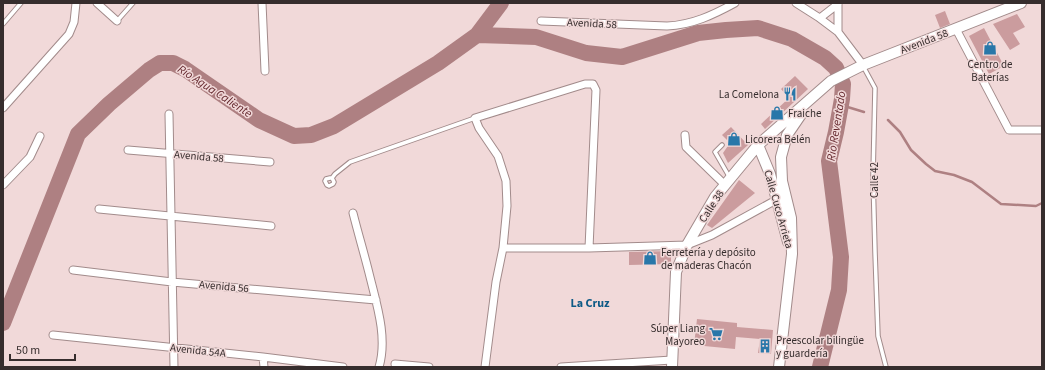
<svg xmlns="http://www.w3.org/2000/svg" width="1045" height="370" viewBox="0 0 1045 370" font-family="'Source Sans 3',sans-serif">
<style>
.lines{fill:none;stroke-linecap:round;stroke-linejoin:round}
.stream{stroke:#ae8082;stroke-width:2.5}
.river{stroke:#ae8082;stroke-width:16}
.building{fill:#cb9c9e}
.service-casing{stroke:#a28b8b;stroke-width:5.5}
.minor-casing{stroke:#a28b8b;stroke-width:9}
.secondary-casing{stroke:#a28b8b;stroke-width:12}
.service{stroke:#fff;stroke-width:3.5}
.minor{stroke:#fff;stroke-width:7}
.secondary{stroke:#fff;stroke-width:10}
.labels{text-anchor:middle;stroke-width:3;stroke-linejoin:round;paint-order:stroke}
.street-label{font-size:11px;fill:#362d2d;stroke:#f1d9d9}
.poi-label{font-size:11px;fill:#362d2d;stroke:#f1d9d9;text-anchor:start}
.water-label{font-size:12px;font-style:italic;fill:#64282e;stroke:#f1d9d9}
.neighbourhood-label{font-size:12px;font-weight:bold;fill:#0d5a86;stroke:#f1d9d9}
</style>
<rect width="100%" height="100%" fill="#f1d9d9"/>
<g class="lines">
<path class="stream" d="M841,105l23,7
M888,120l12,12 11,18 15,14 9,7 19,4 18,7 29,22 35,2 6,-3"/>
<path class="river" d="M477,35l59,2 50,16 36,4 76,-24 28,-3 32,-2 34,11 33,19 11,10 7,16 -1,15 -6,33 -7,29 12,96 -2,33 -19,77
M3,323l75,-189 31,-30 40,-34 11,-7h13l12,6 74,51 35,16 17,-1 23,-9 104,-63 39,-28 24,-32"/>
</g>
<path class="building" d="M945,11l5,13 -10,4 -5,-13z
M1017,14l8,13 -12,6 7,11 -10,6 -17,-26z
M984,28l20,38 -15,8 -20,-38z
M795,76l13,13 -43,40 -4,-5 28,-26 -8,-9z
M731,127l17,18 -20,18 -5,-10 7,-10 -8,-8z
M739,180l16,13 -43,35 -5,-3z
M671,251v13l-42,1v-13z
M697,319l40,4v4l36,3 -2,24 -13,-1 2,-14 -24,-2 -1,12 -41,-4z"/>
<g class="lines">
<g class="service-casing">
<path id="service" d="M117,21l16,-18
M3,24l18,-21
M863,66l12,22 -2,88 2,76 3,84 8,31
M722,145l-7,7 15,26
M332,178l2,4 -1,2 -4,2 -2,-1 -2,-4 1,-2 4,-1h2l3,-4 15,-12 125,-44"/>
</g>
<g class="minor-casing">
<path id="minor" d="M97,3l20,18
M262,3l3,68
M796,3l22,14 20,15
M838,3v29l25,33
M820,18l18,-14
M541,21l126,5c25,-1 46,-11 68,-23
M956,29l53,101h33
M3,108l66,-74 5,-12 2,-19
M169,114l5,253
M685,135l1,12 39,38
M128,150l142,12
M3,185l27,-28 10,-21
M99,209l172,17
M353,213c5,20 11,40 16,60 7,29 19,64 10,94
M503,248h86l98,-3 25,-10 64,-35
M73,270l99,12 204,18
M53,335l210,22 80,10
M263,357l1,10
M395,364l34,3
M485,367l11,-85 7,-34 4,-42 -1,-25 -8,-25 -19,-28 -4,-10 110,-34h8l3,6 -7,158
M561,367l111,-7"/>
</g>
<g class="secondary-casing">
<path id="secondary" d="M758,145l12,29 18,68
M672,367l4,-95 11,-27 28,-48 43,-52 73,-64 32,-16 158,-62
M779,367l13,-113 -1,-36 -9,-37 -1,-24 6,-22 15,-22"/>
</g>
<use href="#service" class="service"/>
<use href="#minor" class="minor"/>
<use href="#secondary" class="secondary"/>
</g>
<defs>
<g id="shop-bare" transform="scale(1.08)"><path d="M-5-2.5h2.3a2.7 3.5 0 0 1 5.4 0H5L5.5 6h-11ZM-1.5-2.5h3a1.5 2.3 0 0 0-3 0Z" fill="#2977a9" stroke="#f1d9d9" stroke-width="2.5" paint-order="stroke"/></g>
<g id="restaurant-bare" transform="scale(1.08)"><path d="M-5-6h1v4h1v-4h1v4h1v-4h1v5L-1.5 .5V6h-2V.5L-5-1ZM5-6V6H3V1.5H1.5Q1.5-4 5-6Z" fill="#2977a9" stroke="#f1d9d9" stroke-width="2.5" paint-order="stroke"/></g>
<g id="supermarket-bare" transform="scale(1.08)"><path d="M-6-5.5h2.5l.6 2H6L4.5 2H-2.5L-4.4-4H-6ZM-1.5 3.2a1.3 1.3 0 1 0 .1 0ZM3 3.2a1.3 1.3 0 1 0 .1 0Z" fill="#2977a9" stroke="#f1d9d9" stroke-width="2.5" paint-order="stroke"/></g>
<g id="building-bare" transform="scale(1.08)"><path d="M-4-6H4V6H1V3H-1V6H-4ZM-2.5-4.3h1.7v1.8h-1.7ZM.8-4.3h1.7v1.8H.8ZM-2.5-1h1.7V.8h-1.7ZM.8-1h1.7V.8H.8Z" fill="#2977a9" stroke="#f1d9d9" stroke-width="2.5" paint-order="stroke"/></g>
</defs>
<g fill-rule="evenodd">
<use href="#shop-bare" x="990" y="48"/>
<use href="#restaurant-bare" x="790" y="94"/>
<use href="#shop-bare" x="777" y="113"/>
<use href="#shop-bare" x="734" y="139"/>
<use href="#shop-bare" x="650" y="258"/>
<use href="#supermarket-bare" x="716" y="334"/>
<use href="#building-bare" x="765" y="346"/>
</g>
<g class="labels">
<g class="street-label">
<text transform="translate(592 23) rotate(3)" y="4">Avenida 58</text>
<text transform="translate(924 41) rotate(-21)" y="4">Avenida 58</text>
<text transform="translate(199 156) rotate(5)" y="4">Avenida 58</text>
<text transform="translate(874 180) rotate(-90)" y="4">Calle 42</text>
<text transform="translate(711 206) rotate(-57)" y="4">Calle 38</text>
<text transform="translate(779 209) rotate(74)" y="4">Calle Cuco Arrieta</text>
<text transform="translate(224 286) rotate(5)" y="4">Avenida 56</text>
<text transform="translate(198 350) rotate(6)" y="4">Avenida 54A</text>
</g>
<g class="poi-label">
<text x="990" y="68" text-anchor="middle">Centro de<tspan x="990" dy="13">Baterías</tspan></text>
<text x="779" y="98" text-anchor="end">La Comelona</text>
<text x="788" y="117">Fraiche</text>
<text x="745" y="143">Licorera Belén</text>
<text x="661" y="256">Ferretería y depósito<tspan x="661" dy="13">de maderas Chacón</tspan></text>
<text x="705" y="332" text-anchor="end">Súper Liang<tspan x="705" dy="13">Mayoreo</tspan></text>
<text x="776" y="344">Preescolar bilingüe<tspan x="776" dy="13">y guardería</tspan></text>
</g>
<g class="water-label">
<text transform="translate(215 91) rotate(33)" y="4">Río Agua Caliente</text>
<text transform="translate(836 126) rotate(-81)" y="4">Rio Reventado</text>
</g>
<g class="neighbourhood-label">
<text x="590" y="307">La Cruz</text>
</g>
</g>
<rect width="1045" height="370" fill="none" stroke="#362d2d" stroke-width="8"/>
<path d="M10 354v6h65v-6" fill="none" stroke="#362d2d" stroke-width="2"/>
<text x="16" y="354" font-size="12" fill="#362d2d" stroke="#f1d9d9" stroke-width="3" paint-order="stroke">50 m</text>
</svg>
